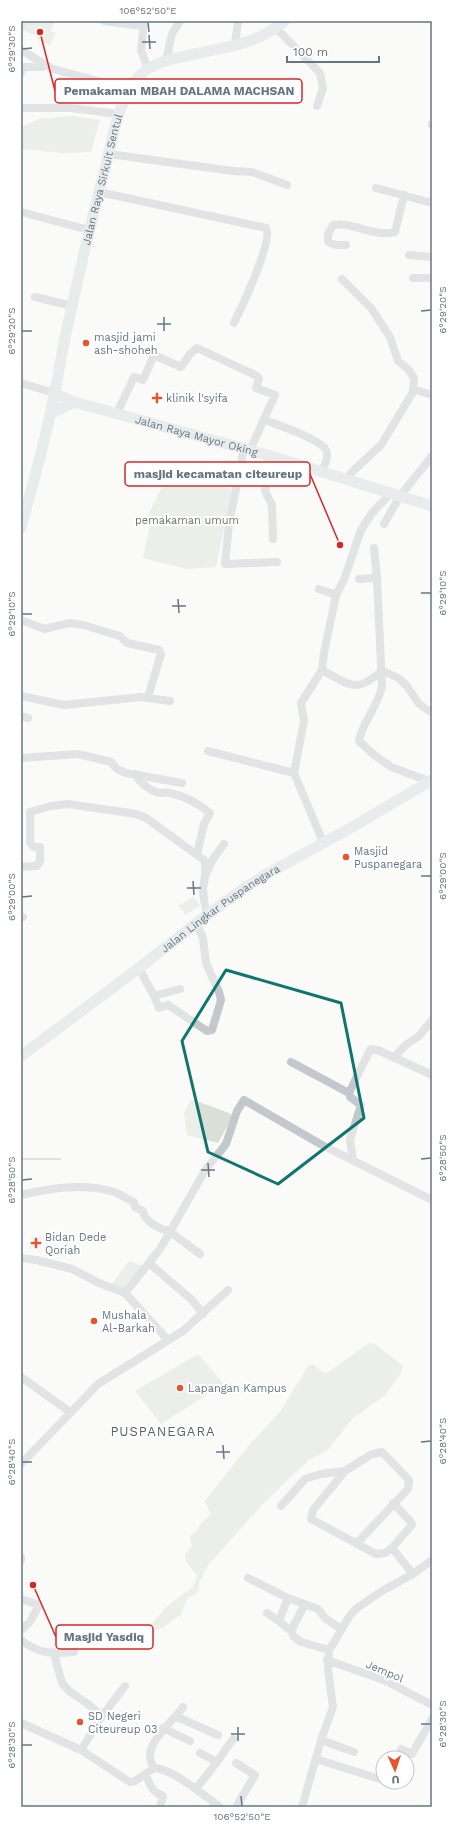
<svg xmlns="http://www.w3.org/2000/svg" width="453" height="1828" viewBox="0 0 453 1828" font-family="'Work Sans',sans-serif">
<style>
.built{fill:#e8e9e9}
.green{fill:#dadfd7}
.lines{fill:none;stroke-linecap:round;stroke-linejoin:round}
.stream{stroke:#bbc7cb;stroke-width:2}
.minor{stroke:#c3c8cc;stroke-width:8}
.major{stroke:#d6dbdf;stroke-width:11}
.marked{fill:none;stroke:#0f766e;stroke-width:3;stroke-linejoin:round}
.ticks{fill:none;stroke:#657683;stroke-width:1.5}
.poi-dot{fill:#e4572e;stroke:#fff;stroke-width:1.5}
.labels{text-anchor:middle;stroke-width:4;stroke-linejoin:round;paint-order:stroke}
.street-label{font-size:11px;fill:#657683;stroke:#fff}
.poi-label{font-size:11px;fill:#657683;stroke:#fff;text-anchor:start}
.park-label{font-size:11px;fill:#687a64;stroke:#fff}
.quarter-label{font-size:13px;letter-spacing:1px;fill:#57646e;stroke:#fff}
.leader{fill:none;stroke:#d62828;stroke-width:1.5}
.callout-dot{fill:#d62828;stroke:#fff;stroke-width:1.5}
.callout{fill:#fff;stroke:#d62828;stroke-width:1.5}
.callout-label{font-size:12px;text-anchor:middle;font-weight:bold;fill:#657683}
.neatline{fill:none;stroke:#657683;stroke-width:1.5}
.ticks-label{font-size:10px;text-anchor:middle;fill:#657683}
</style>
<rect width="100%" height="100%" fill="#fafaf8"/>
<path class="built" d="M32,1235l12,2 -4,14 -11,-2z"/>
<path class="green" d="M24,21h31l-5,10 6,2 -6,12 -12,-5 -1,-4 -15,-6z
M71,116l29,4 -9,32 -28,1 -42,-4v-22l18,-8z
M185,476l47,13 -16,78 -30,2 -43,-11 7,-33 -2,-10 18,-36 14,4z
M193,897l7,8 -14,10 -8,-9z
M191,1099l38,14 4,3 -15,27 -31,-8 -3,-22z
M129,1261l14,5 -18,24 -13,-6z
M369,1343l6,1 28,22 -3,9 -15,20 -34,25 -23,30 -19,10 -9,8 -39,38 -53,59 -9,18 -1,9 -3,3 -7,2 -7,17 -16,12 -14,7 -10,6h-9l-3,-5v-2l19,-3 18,-22 27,-20 3,-6 1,-6c-8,-10 -19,-18 -5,-28l-2,-11 7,-5 5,-9 9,-7 -6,-14 44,-56 31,-33 28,-46 5,-2 9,8 5,1z
M198,1354l26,30 -63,40 -26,-33z"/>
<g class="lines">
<path class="stream" d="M21,1159h39"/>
<path class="minor" d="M104,21l38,5
M144,21l-3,29 7,19
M276,28l44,45 3,15 -6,18
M235,45l3,-24
M21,50l32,19 76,20
M166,61l6,-27 8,-13
M21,73l2,-6h19v-4
M21,108h49l49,6
M432,124v1
M109,154l124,17 19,1 35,13
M376,188l56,15
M99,192l167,36c8,11 -25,81 -32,95
M21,212l68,18
M346,245h-10l-8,-3v-8l5,-9c19,-4 43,13 62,7l9,-37
M409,255l23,2
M413,278h19
M342,279l29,29 19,29 8,24 10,8 6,9 -1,14 -32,53 -30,28 -4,6
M35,297l37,9
M21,383l33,10
M413,389l19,6
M117,413l17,-36 9,3 11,-25 27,12 9,-13 7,-6 60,28 2,3 -3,9 19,7 -25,55
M265,420c11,4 57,20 61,30 3,6 -1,15 -4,21
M244,448l-15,76 -4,40 52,-2
M271,456l-6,35 7,14 1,34
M384,524l16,-28 32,-40
M374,548l3,30 5,108c-3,19 -20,36 -23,55l14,13 18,13 38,14
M359,579l18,-1
M319,589l17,6
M21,620l23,9 26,-6 13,2 37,11 7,7 32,7 2,4 -13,43
M322,670c28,15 33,24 60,1 7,3 15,5 20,10 14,13 10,22 30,31
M21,696l43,9 77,-8 29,4
M21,716l7,2
M208,751l86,22
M21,758l57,-4 33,8 6,7 9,4 56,10
M135,774c4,8 16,18 25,19 3,0 7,-1 10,0 14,3 29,11 40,20l-6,11 -7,30
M323,842l-29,-69 10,-52 -3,-18 21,-33 2,-17 12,-58 8,-15 17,-50 11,-17 19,-20
M21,867l16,-1 3,-5v-14h-6l-4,-4v-31l21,-6 17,-2 68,10 10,4 58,42c4,9 0,19 -1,29 0,8 2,17 4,26
M207,872l6,-13 11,-15
M21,916l2,1
M139,968l15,28 26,-7
M154,996l5,12 9,-3 39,26 5,-1 9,-30 -2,-8 -13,-29 -3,-25 -7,-15
M394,1057l13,-13 12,-8 13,-16
M291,1062l58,31
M353,1160l-3,-20 11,-35 -11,-8 -1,-4 20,-41 2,-3 9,2 52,24
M21,1195c28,-7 62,-12 90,-4 8,2 16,8 23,11l1,5 8,4c1,11 17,18 26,20l31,23
M21,1258l15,2 36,9 27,14 26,10 43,47
M150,1264l42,36 11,14
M125,1293l35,-44 46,-80 20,-25 11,-33 7,-11 78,45 110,55
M21,1377l49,35
M21,1464l77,-80 85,-53 45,-41
M345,1471l-32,39 -2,9 65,35 9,-1 7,-5 21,26
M281,1506l24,-27 16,-5 24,-3 27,-17 10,-2 27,28 -1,9 -51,54
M392,1548l20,-23 -1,-3 -18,-19
M21,1557v3
M248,1578l40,20 -9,23 12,10 3,6 7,5 28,8
M288,1598l30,11 7,9 16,11
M21,1599l15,5 2,3 -8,15 -9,8
M267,1613l12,8
M291,1631l14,-27
M21,1640c17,14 32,14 53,12
M54,1654l8,29 7,8 19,13 14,12
M327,1660l59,21 46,24
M177,1717l41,18
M21,1723l60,27 49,32 5,-1 19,-13c17,0 51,28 66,39
M163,1728l27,13
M321,1740l33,12
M81,1750l21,-34 23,-30
M200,1753l17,9
M398,1758l3,-9 11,5 20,-35
M316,1759l67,21
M154,1768c-2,-4 -4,-8 -4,-12 1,-19 24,-35 33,-49
M145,1774c7,12 4,16 18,22l-3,11
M196,1789l21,-27 16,-23
M236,1807l19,-32 -19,-12
M302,1807l19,-67 12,-33 -5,-38 1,-19 4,-6 17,-29 7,-7 25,-17 31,-17 19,-14"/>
<g class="major">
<path id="s1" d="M54,393l20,9 197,54 161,50"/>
<path d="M50,414l24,-12"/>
<path id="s2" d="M21,528c10,-38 21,-75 29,-113 7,-32 12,-64 19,-96 11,-49 22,-98 35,-146 8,-30 14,-77 37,-99 11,-10 27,-14 40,-17 37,-9 73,-10 103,-36"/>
<path id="s3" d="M21,1056l118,-88 68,-53 36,-26 24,-15 87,-48 78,-46"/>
</g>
</g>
<path d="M0 0H453V1828H0ZM226,970l115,33 23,115 -86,66 -70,-32 -26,-111z" fill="#fafaf8" fill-opacity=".55" fill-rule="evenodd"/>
<path class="marked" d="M226,970l115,33 23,115 -86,66 -70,-32 -26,-111z"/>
<path class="ticks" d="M148,22l1,10M149,35l1,14M142,42h14M22,49l10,-1M421,311l10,-1M164,317v14M157,324h14M22,331h10M421,593h10M178,599l1,14M172,606h14M22,614h10M421,876h10M193,881l1,14M187,888h14M22,897l10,-1M421,1159l10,-1M208,1163l1,14M201,1170h14M22,1180l10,-1M421,1442l10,-1M223,1445l1,14M216,1452h14M22,1462h10M421,1724h10M238,1727v14M231,1734h14M22,1745h10M241,1796l1,10"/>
<g class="poi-dot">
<circle cx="86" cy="343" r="4"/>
<path d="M155 392h4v4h4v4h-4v4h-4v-4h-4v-4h4z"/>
<circle cx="346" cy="857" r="4"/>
<path d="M34 1237h4v4h4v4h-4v4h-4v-4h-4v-4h4z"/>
<circle cx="94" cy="1321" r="4"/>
<circle cx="180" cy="1388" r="4"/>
<circle cx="80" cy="1722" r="4"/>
</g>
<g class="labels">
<g class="street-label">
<text dy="4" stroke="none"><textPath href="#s2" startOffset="358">Jalan Raya Sirkuit Sentul</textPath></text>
<text dy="4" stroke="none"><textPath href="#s1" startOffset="149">Jalan Raya Mayor Oking</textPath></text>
<text dy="4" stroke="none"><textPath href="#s3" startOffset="248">Jalan Lingkar Puspanegara</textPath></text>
<text transform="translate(385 1671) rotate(23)" y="4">Jempol</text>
</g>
<g class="poi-label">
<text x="94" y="341">masjid jami<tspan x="94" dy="13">ash-shoheh</tspan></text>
<text x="166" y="402">klinik l'syifa</text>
<text x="354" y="855">Masjid<tspan x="354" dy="13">Puspanegara</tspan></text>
<text x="45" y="1241">Bidan Dede<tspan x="45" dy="13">Qoriah</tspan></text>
<text x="102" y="1319">Mushala<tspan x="102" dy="13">Al-Barkah</tspan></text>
<text x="188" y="1392">Lapangan Kampus</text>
<text x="88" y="1720">SD Negeri<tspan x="88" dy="13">Citeureup 03</tspan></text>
</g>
<g class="park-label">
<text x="187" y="524">pemakaman umum</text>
</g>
<g class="quarter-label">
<text x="163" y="1436">PUSPANEGARA</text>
</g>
</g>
<path class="leader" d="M40 32L55 91M340 545L310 474M33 1585L56 1637"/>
<g class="callout-dot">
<circle cx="40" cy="32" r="4"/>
<circle cx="340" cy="545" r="4"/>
<circle cx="33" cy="1585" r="4"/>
</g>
<g class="callout">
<rect x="55" y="79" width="247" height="24" rx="4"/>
<rect x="125" y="462" width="185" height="24" rx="4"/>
<rect x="56" y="1625" width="97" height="24" rx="4"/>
</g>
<g class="callout-label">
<text x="179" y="95">Pemakaman MBAH DALAMA MACHSAN</text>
<text x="218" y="478">masjid kecamatan citeureup</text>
<text x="104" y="1641">Masjid Yasdiq</text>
</g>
<rect width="453" height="1828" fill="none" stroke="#ffffff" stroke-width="44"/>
<g transform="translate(395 1770) rotate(177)"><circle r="19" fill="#ffffff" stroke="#c1c8cd"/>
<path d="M0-3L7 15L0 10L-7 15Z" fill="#e4572e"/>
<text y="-6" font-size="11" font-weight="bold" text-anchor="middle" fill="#657683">U</text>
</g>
<path d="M287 56v6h92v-6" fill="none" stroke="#657683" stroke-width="2"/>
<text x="293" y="56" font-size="12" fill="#657683" stroke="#ffffff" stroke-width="3" paint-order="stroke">100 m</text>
<rect x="22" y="22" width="409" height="1784" class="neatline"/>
<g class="ticks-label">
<text x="148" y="14">106°52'50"E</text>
<text transform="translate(11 49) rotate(-90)" y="4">6°29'30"S</text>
<text transform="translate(442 310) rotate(-90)" y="4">6°29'20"S</text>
<text transform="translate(11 331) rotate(-90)" y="4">6°29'20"S</text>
<text transform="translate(442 593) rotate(-90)" y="4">6°29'10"S</text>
<text transform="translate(11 614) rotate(-90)" y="4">6°29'10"S</text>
<text transform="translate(442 876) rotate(-90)" y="4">6°29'00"S</text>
<text transform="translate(11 897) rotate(-90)" y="4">6°29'00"S</text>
<text transform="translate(442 1158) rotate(-90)" y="4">6°28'50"S</text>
<text transform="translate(11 1180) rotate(-90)" y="4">6°28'50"S</text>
<text transform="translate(442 1441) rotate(-90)" y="4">6°28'40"S</text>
<text transform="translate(11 1462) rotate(-90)" y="4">6°28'40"S</text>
<text transform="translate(442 1724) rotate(-90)" y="4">6°28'30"S</text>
<text transform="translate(11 1745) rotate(-90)" y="4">6°28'30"S</text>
<text x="242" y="1820">106°52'50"E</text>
</g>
</svg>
